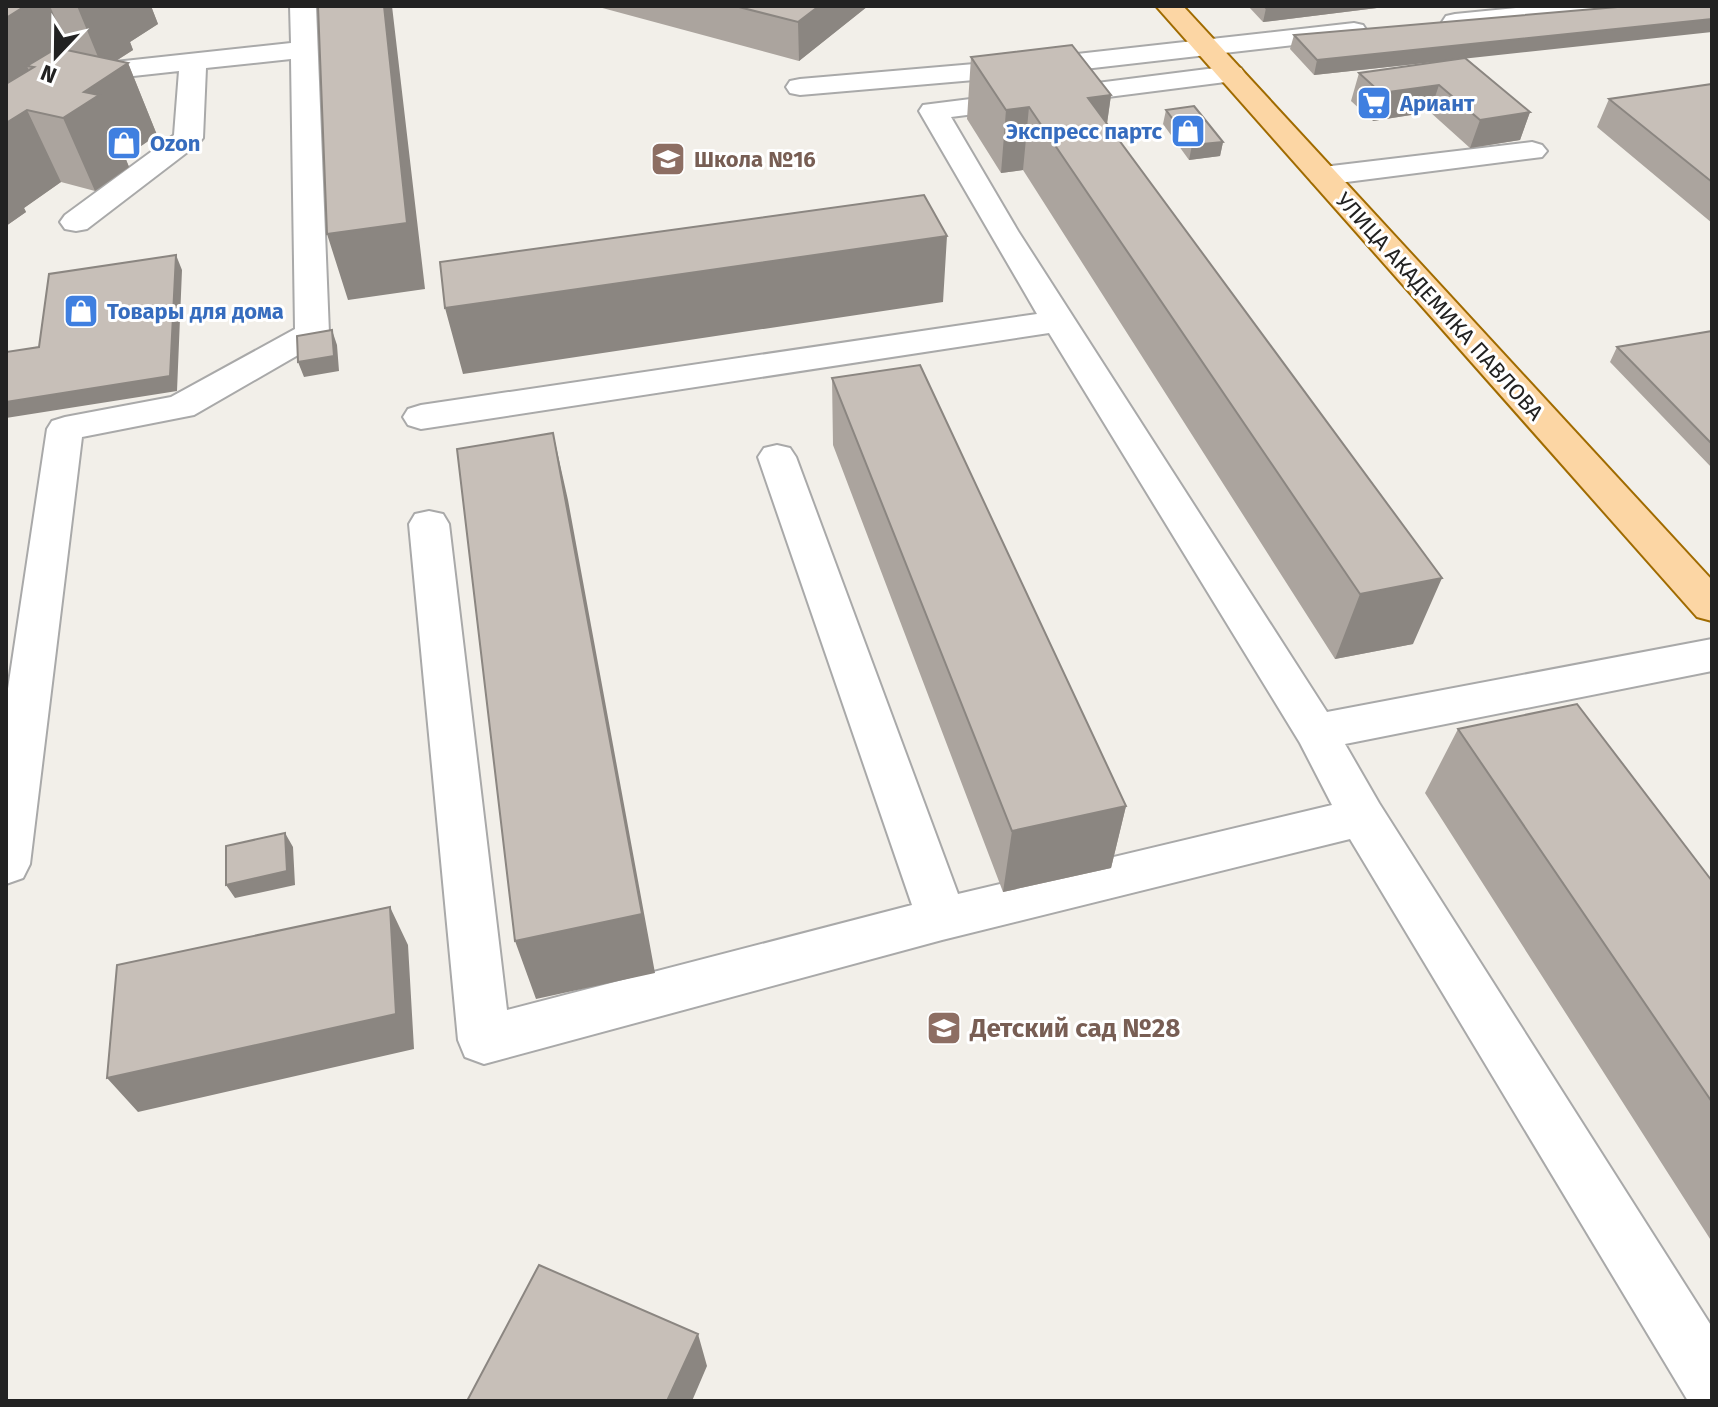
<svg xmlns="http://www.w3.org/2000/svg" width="1718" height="1407" viewBox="0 0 1718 1407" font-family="'Fira Sans',sans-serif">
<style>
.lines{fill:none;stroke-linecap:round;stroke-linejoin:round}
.minor-casing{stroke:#a9a9a9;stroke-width:4}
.major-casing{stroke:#a06b00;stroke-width:4}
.minor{fill:#fff;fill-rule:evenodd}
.major{fill:#fcd6a4;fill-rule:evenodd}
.wall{fill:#aba49e}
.shaded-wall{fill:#8b8681}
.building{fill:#c7bfb8;stroke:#8b8681;stroke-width:2}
.labels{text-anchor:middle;stroke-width:6;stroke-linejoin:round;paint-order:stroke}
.far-shop-label{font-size:22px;font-weight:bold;fill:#366cbe;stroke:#fff;text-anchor:start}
.far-education-label{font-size:22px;font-weight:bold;fill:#785e54;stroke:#fff;text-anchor:start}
.far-street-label{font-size:22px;fill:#222;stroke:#fff}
.education-label{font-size:26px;font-weight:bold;fill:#785e54;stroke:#fff;text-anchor:start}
</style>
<rect width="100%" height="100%" fill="#f2efe9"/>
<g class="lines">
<g class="minor-casing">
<path id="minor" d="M290,6h26l13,327 -5,7 -130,75 -112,22 -52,427 -7,14 -17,6v-182l41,-273 5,-8 13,-4 106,-20 124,-68 -4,-270 -85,9 -3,70 -5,6 -111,85 -11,2 -11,-2 -5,-7 5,-7 109,-80 5,-64 -64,7 -10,-2 -4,-6 4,-6 10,-2 176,-19z
M1537,6h91l-4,5 -9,3 -160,16 -9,-2 -4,-6 4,-6 9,-2z
M1354,23l9,2 4,6 -4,6 -331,38 -232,20 -10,-2 -4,-6 4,-6 10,-2 232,-20z
M1231,66l10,2 4,6 -4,6 -290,37 67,114 309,481 385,-73v32l-367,73 34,59 333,524v74h-24l-338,-562 -408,101 -458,124 -19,-7 -7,-17 -49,-516 6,-10 14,-3 14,3 6,10 58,486 405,-105 -154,-448 6,-9 13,-3 13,3 6,9 162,437 374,-89 -32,-62 -251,-410 -628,96 -13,-4 -5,-8 5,-8 13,-4 616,-91 -118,-203 4,-6z
M1532,142l10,3 5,6 -5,6 -219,28 -11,-3 -4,-6 4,-6 11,-3z"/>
</g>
<g class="major-casing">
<path id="major" d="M1156,6h27l529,574v41l-15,-4z"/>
</g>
<use href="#minor" class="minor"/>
<use href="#major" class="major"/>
</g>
<path class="wall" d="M6,6h145l7,18 -28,18 3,8 -17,11 12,2 29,72 -32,22 4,10 -34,24 -34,-9 -37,26 2,4 -20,14z
M595,6h273l-69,55z
M1248,6h145l-130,16z
M1294,35l172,23 64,54 -10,28 -50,8 -40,-36 -57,9 -22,-20 8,-28 84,-12 -129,14 -24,-26z
M971,57l140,38 -4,29 306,520 -78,15 -312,-489 -22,3 -34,-54z
M1712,84v139l-115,-96 12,-28z
M1166,110l57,32 -3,14 -31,4 -26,-36z
M1712,331v137l-102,-106 7,-15z
M832,378l294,428 -15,62 -108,24 -170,-447z
M1458,729l254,152v361l-287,-449z"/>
<path class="shaded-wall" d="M25,6h25l24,57 -40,4 -7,-1 10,23 -31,7v-78z
M77,6h74l7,18 -28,18 3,8 -30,19z
M384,6h8l33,283 -77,11 -21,-66z
M819,6h49l-69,55 -1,-39z
M1284,6h109l-130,16 3,-14z
M1712,19v13l-398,43 3,-15z
M128,63l29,72 -32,22 4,10 -34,24 -32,-73 21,-26z
M1439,85l-9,27 -57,9 8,-28z
M1111,95l-9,63 -14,-60z
M1029,107l-6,63 -22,3 5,-63z
M27,110l34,72 -37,26 2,4 -20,14v-103z
M1530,112l-10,28 -50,8 10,-28z
M1223,142l-3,14 -31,4 3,-15z
M947,236l-4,66 -480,72 -18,-66z
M176,255l6,15 -5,121 -171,27v-16z
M332,330l5,15 2,26 -35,6 -6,-15z
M553,433l15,67 87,473 -119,26 -21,-58z
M1442,578l-29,66 -78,15 25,-65z
M1126,806l-15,62 -108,24 9,-61z
M285,833l8,14 2,38 -60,13 -9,-13z
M390,907l18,38 6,104 -276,63 -31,-34z
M698,1334l9,32 -15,35h-25z"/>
<path class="building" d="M6,6h19l-19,12z
M318,6h66l23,217 -80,11z
M735,6h84l-21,16z
M1264,6h20l-18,2z
M1629,6h83v13l-395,41 -23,-25z
M1072,45l39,50 -23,3 354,480 -82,16 -331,-487 -23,3 -35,-53z
M57,48l71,15 -44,29 15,3 -36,23 -36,-8 -21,13v-39l28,-17 -7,-1z
M1465,58l65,54 -50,8 -41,-35 -58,8 -22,-20z
M1712,84v98l-103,-83z
M1194,106l29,36 -31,3 -26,-35z
M924,195l23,41 -502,72 -5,-46z
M176,255l-6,121 -164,26v-50l33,-5 10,-73z
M332,330l2,26 -36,6 -1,-26z
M1712,331v113l-95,-97z
M920,365l206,441 -114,25 -180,-453z
M553,433l89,481 -127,27 -58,-492z
M1577,704l135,177v221l-254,-373z
M285,833l2,38 -61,14v-39z
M390,907l6,107 -289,64 10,-113z
M539,1265l159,69 -31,67h-200z"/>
<defs>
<g id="supermarket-square" transform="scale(1.8)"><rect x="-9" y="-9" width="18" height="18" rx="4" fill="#3f7fe0" stroke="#fff"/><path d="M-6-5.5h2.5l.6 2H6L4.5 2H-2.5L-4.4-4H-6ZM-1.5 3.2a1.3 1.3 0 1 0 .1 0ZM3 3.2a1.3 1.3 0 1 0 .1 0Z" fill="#fff"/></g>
<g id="shop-square" transform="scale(1.8)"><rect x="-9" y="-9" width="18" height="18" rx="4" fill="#3f7fe0" stroke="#fff"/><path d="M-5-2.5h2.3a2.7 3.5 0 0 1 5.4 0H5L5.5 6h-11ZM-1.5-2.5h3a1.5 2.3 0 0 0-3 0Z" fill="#fff"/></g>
<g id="school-square" transform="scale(1.8)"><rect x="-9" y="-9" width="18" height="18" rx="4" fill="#8d6e63" stroke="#fff"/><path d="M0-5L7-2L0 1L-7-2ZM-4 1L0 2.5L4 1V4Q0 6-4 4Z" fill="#fff"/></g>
</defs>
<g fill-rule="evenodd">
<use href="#supermarket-square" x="1374" y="103"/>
<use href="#shop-square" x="1188" y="131"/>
<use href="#shop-square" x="124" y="143"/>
<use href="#school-square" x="668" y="159"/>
<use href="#shop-square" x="81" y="311"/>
<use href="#school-square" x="944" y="1028"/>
</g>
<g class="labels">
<g class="far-shop-label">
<text x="1400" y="111">Ариант</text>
<text x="1162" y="139" text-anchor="end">Экспресс партс</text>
<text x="150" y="151">Ozon</text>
<text x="107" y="319">Товары для дома</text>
</g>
<g class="far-education-label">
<text x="694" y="167">Школа №16</text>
</g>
<g class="far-street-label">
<text transform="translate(1440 306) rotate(48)" y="8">УЛИЦА АКАДЕМИКА ПАВЛОВА</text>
</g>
<g class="education-label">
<text x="970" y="1037">Детский сад №28</text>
</g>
</g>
<rect width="1718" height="1407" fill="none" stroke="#222222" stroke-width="16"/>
<g transform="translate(56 56) rotate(202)" stroke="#ffffff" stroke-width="6" paint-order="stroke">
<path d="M0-6L14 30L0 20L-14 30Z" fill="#222222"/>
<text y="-12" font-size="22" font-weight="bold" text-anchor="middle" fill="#222222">N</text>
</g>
</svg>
